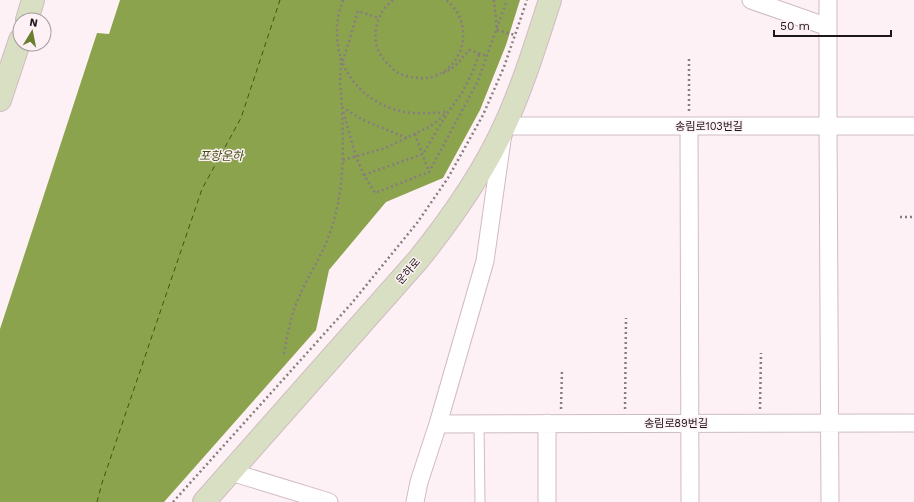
<svg xmlns="http://www.w3.org/2000/svg" width="914" height="502" viewBox="0 0 914 502" font-family="'Work Sans','Noto Sans KR',sans-serif">
<style>
.water{fill:#8ca34d}
.lines{fill:none;stroke-linecap:round;stroke-linejoin:round}
.ferry{stroke:#435213;stroke-width:1;stroke-dasharray:5 4;stroke-linecap:butt}
.lane-casing{stroke:#cfbcc3;stroke-width:11}
.street-casing{stroke:#cfbcc3;stroke-width:19}
.secondary-casing{stroke:#cfbcc3;stroke-width:24}
.path{stroke:#877d81;stroke-width:2.5;stroke-dasharray:2 3;stroke-linecap:butt}
.lane{stroke:#fff;stroke-width:9}
.street{stroke:#fff;stroke-width:17}
.secondary{stroke:#d8dfc2;stroke-width:22}
.labels{text-anchor:middle;stroke-width:3;stroke-linejoin:round;paint-order:stroke}
.street-label{font-size:11px;fill:#1e171a;stroke:#fef1f6}
.water-label{font-size:12px;font-style:italic;fill:#435213;stroke:#fef1f6}
</style>
<rect width="100%" height="100%" fill="#fef1f6"/>
<path class="water" d="M120,0h400l-14,45 -26,65 -37,68 -57,24 -57,68 -13,60 -152,172h-164v-173l97,-296 12,1z"/>
<g class="lines">
<path class="ferry" d="M97,502l5,-19 100,-294 39,-71 39,-118"/>
<g class="lane-casing">
<path id="lane" d="M479,424l1,78"/>
</g>
<g class="street-casing">
<path id="street" d="M751,0l77,27
M828,0v126l2,376
M689,126l1,376
M438,424l476,-1
M231,472l98,30
M415,502l4,-20 19,-58 47,-163 19,-135h410
M547,502v-79"/>
</g>
<g class="secondary-casing">
<path id="secondary" d="M27,20l6,-20
M0,100l20,-60
M204,502l214,-242c33,-41 64,-85 86,-133 19,-41 32,-84 46,-127"/>
</g>
<path class="path" d="M343,0c-18,48 5,95 53,110 17,5 35,3 52,2
M393,0c-14,11 -19,26 -17,43 2,10 8,18 16,25 6,7 16,9 25,10 43,4 63,-52 29,-78
M494,0l3,30 18,5
M341,58l-1,23 2,26
M689,59v53
M343,61l15,-50 20,7
M443,73c12,-5 18,-13 26,-23l18,6
M342,107l14,50 8,18 11,18 54,-21 48,-89 30,-83
M342,107l21,13 44,18
M415,134l14,38
M343,160l42,-12 44,-21 17,-13
M364,175l59,-21 25,-42 14,-19 11,-22 6,-17
M900,217h14
M284,354c3,-17 6,-34 12,-50 9,-23 23,-43 32,-66 16,-41 16,-83 14,-126
M561,409l1,-40
M625,409l1,-91
M760,409l1,-56
M173,502l178,-198 66,-81 31,-45 35,-63 21,-48 23,-67"/>
<use href="#lane" class="lane"/>
<use href="#street" class="street"/>
<use href="#secondary" class="secondary"/>
</g>
<g class="labels">
<g class="street-label">
<text x="709" y="130">송림로103번길</text>
<text transform="translate(408 271) rotate(-49)" y="4">운하로</text>
<text x="676" y="427">송림로89번길</text>
</g>
<g class="water-label">
<text x="221" y="160">포항운하</text>
</g>
</g>
<g transform="translate(32 32) rotate(10)"><circle r="19" fill="#fef1f6" stroke="#a49a9e"/>
<path d="M0-3L7 15L0 10L-7 15Z" fill="#6a7f30"/>
<text y="-6" font-size="11" font-weight="bold" text-anchor="middle" fill="#1e171a">N</text>
</g>
<path d="M774 30v6h117v-6" fill="none" stroke="#1e171a" stroke-width="2"/>
<text x="780" y="30" font-size="12" fill="#1e171a" stroke="#fef1f6" stroke-width="3" paint-order="stroke">50 m</text>
</svg>
